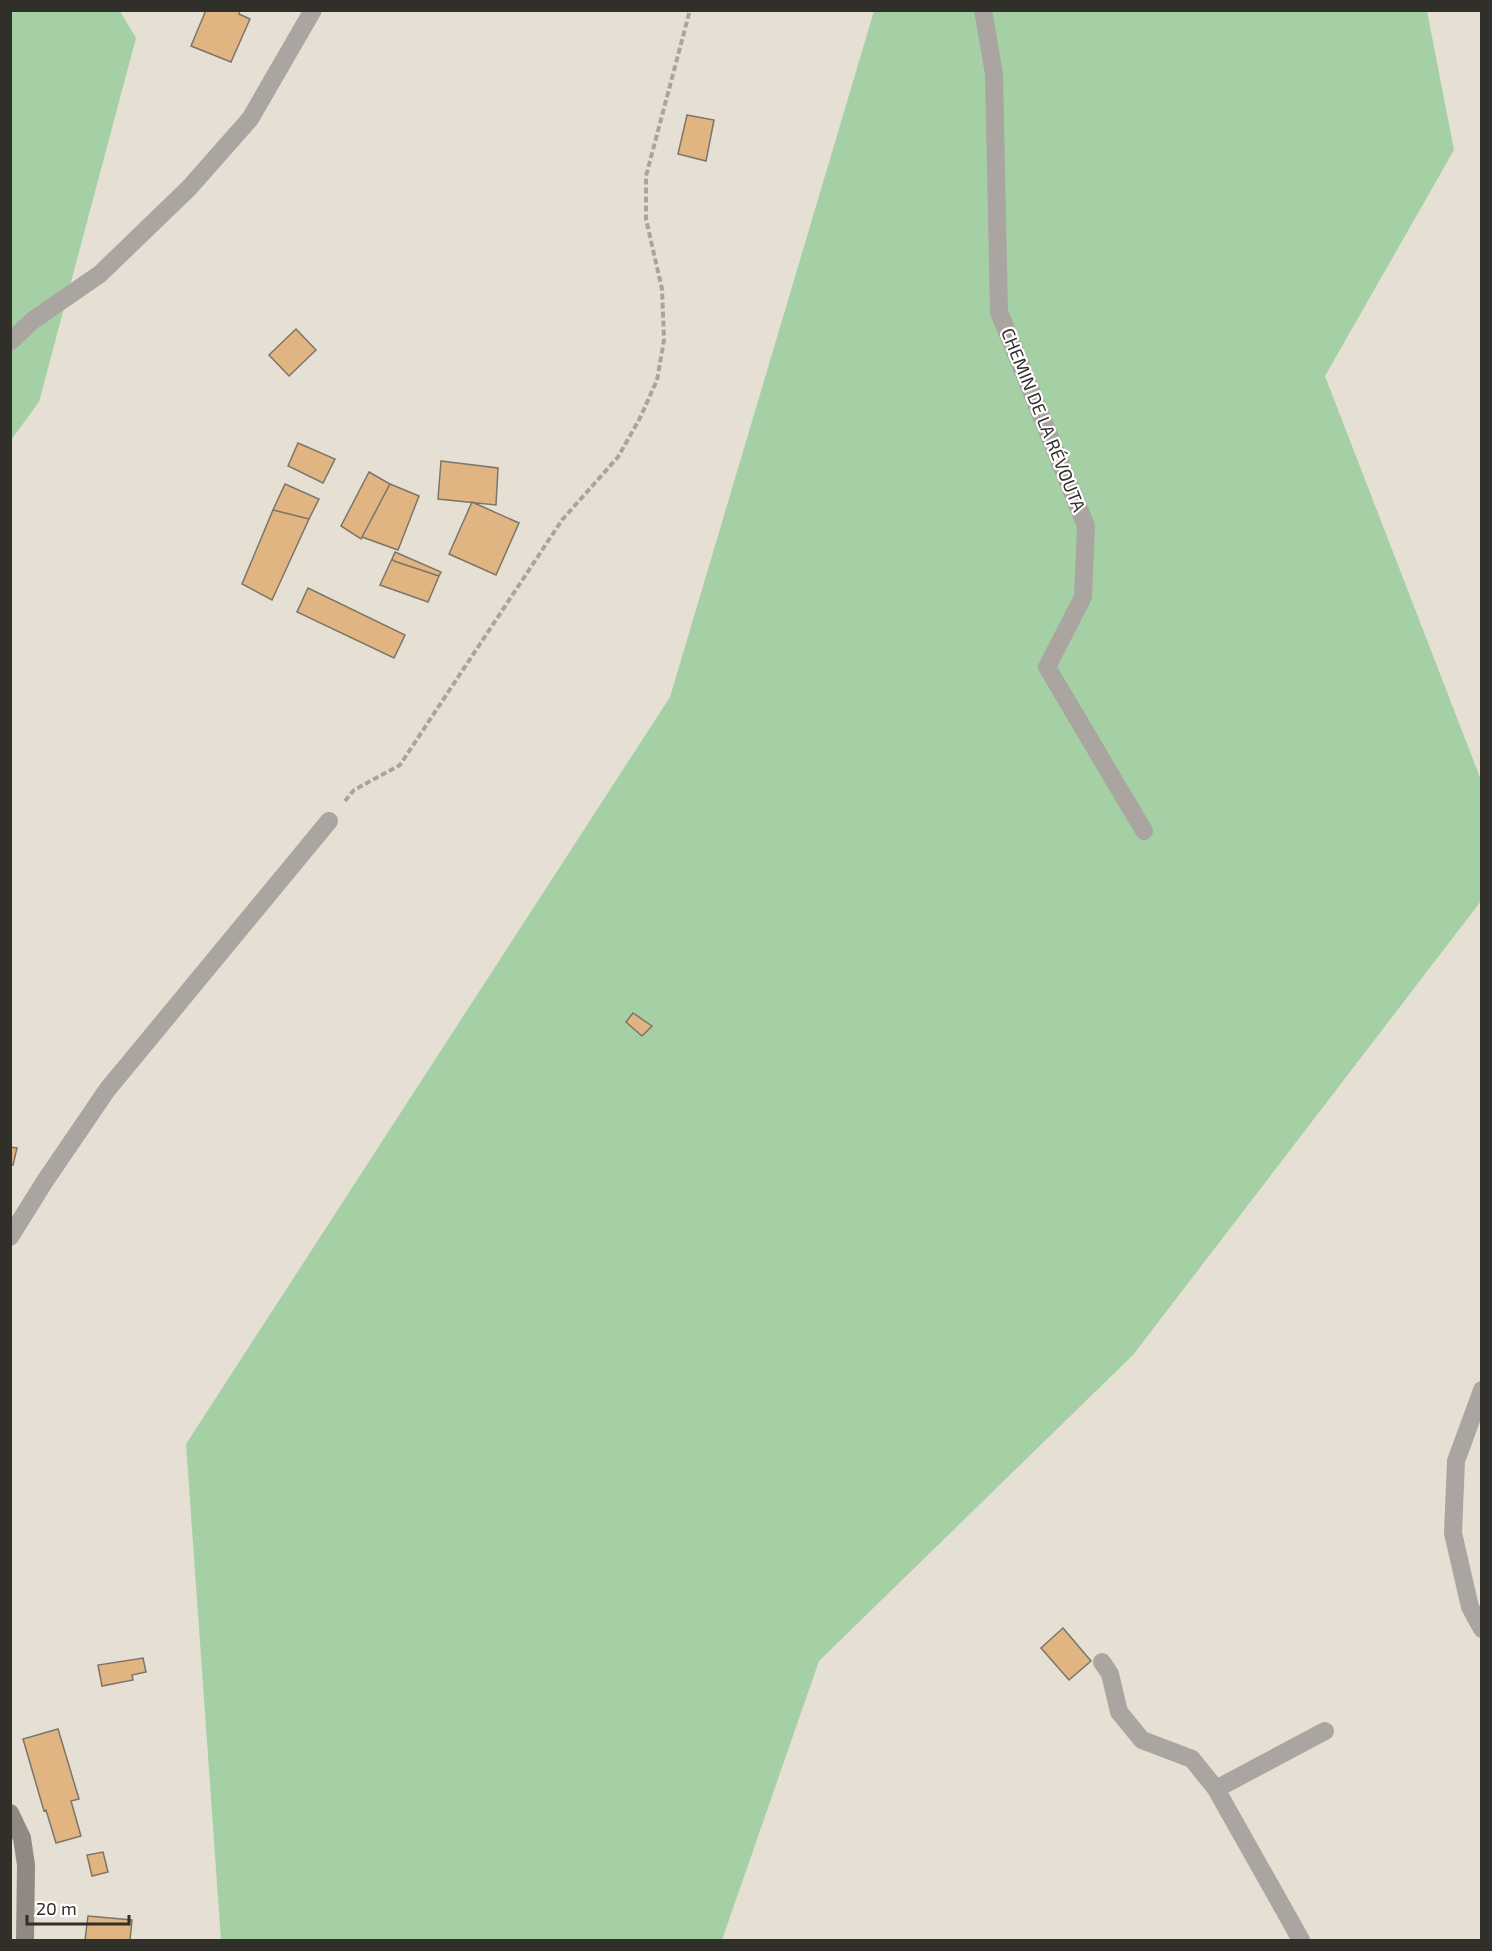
<svg xmlns="http://www.w3.org/2000/svg" width="1492" height="1951" viewBox="0 0 1492 1951" font-family="'Exo 2',sans-serif">
<style>
.green{fill:#a5d0a6}
.building{fill:#e1b581;stroke:#7d746a;stroke-width:1.5}
.lines{fill:none;stroke-linecap:round;stroke-linejoin:round}
.path{stroke:#a9a59a;stroke-width:4;stroke-dasharray:6 3;stroke-linecap:butt}
.lane{stroke:#aaa5a1;stroke-width:18}
.street{stroke:#aaa5a1;stroke-width:18}
.secondary{stroke:#908983;stroke-width:18}
.labels{text-anchor:middle;stroke-width:4.5;stroke-linejoin:round;paint-order:stroke}
.street-label{font-size:18px;fill:#312f2a;stroke:#fff}
</style>
<rect width="100%" height="100%" fill="#e5e0d3"/>
<path class="green" d="M11,11h109l16,27 -97,364 -28,38z
M874,11h553l27,139 -129,226 156,404v121l-348,454 -314,306 -97,279h-501l-35,-496 484,-747z"/>
<path class="building" d="M206,10h34l-1,4 11,5 -19,43 -40,-16z
M687,115l27,5 -8,41 -28,-7z
M296,329l20,21 -27,26 -20,-21z
M298,443l37,16 -12,24 -35,-17z
M441,461l57,7 -2,37 -58,-6z
M369,472l21,12 -29,55 -20,-13z
M285,484l34,15 -10,20 -36,-9z
M390,484l29,12 -21,54 -36,-13z
M472,502l47,21 -23,52 -47,-21z
M273,510l36,9 -37,81 -30,-16z
M395,552l46,20 -2,4 -45,-15 -2,-2z
M392,559l2,2 45,15 -11,26 -48,-17z
M308,588l97,47 -11,23 -97,-46z
M633,1013l19,13 -10,10 -16,-14z
M10,1147l7,1 -4,17 -3,-1z
M1063,1628l28,33 -22,19 -28,-32z
M143,1658l3,14 -14,3 1,5 -31,6 -4,-21z
M58,1729l21,70 -8,2 10,35 -25,7 -10,-33 -2,1 -21,-72z
M103,1852l5,20 -16,4 -5,-21z
M88,1916l44,4 -2,20h-45z"/>
<g class="lines">
<path class="path" d="M345,801l9,-11 46,-25 162,-245 56,-63 22,-39 17,-38 7,-40 -2,-51 -16,-70v-43l44,-166"/>
<path class="lane" d="M1482,1390l-26,71 -3,72 17,74 12,22
M1102,1662l8,12 9,38 23,28 50,19 24,30 85,151
M1216,1789l109,-58"/>
<path class="street" d="M983,10l11,64 5,238 87,214 -3,71 -36,70 97,164
M10,342l22,-21 68,-47 89,-86 61,-69 63,-109
M10,1237l35,-56 62,-91 222,-269"/>
<path class="secondary" d="M10,1813l12,25 4,27 -1,75"/>
</g>
<g class="labels">
<g class="street-label">
<text transform="translate(1043 420) rotate(68)" y="6">CHEMIN DE LA RÉVOUTA</text>
</g>
</g>
<rect width="1492" height="1951" fill="none" stroke="#312f2a" stroke-width="24"/>
<path d="M27 1915v9h102v-9" fill="none" stroke="#312f2a" stroke-width="3"/>
<text x="36" y="1915" font-size="18" fill="#312f2a" stroke="#ffffff" stroke-width="4.5" paint-order="stroke">20 m</text>
</svg>
